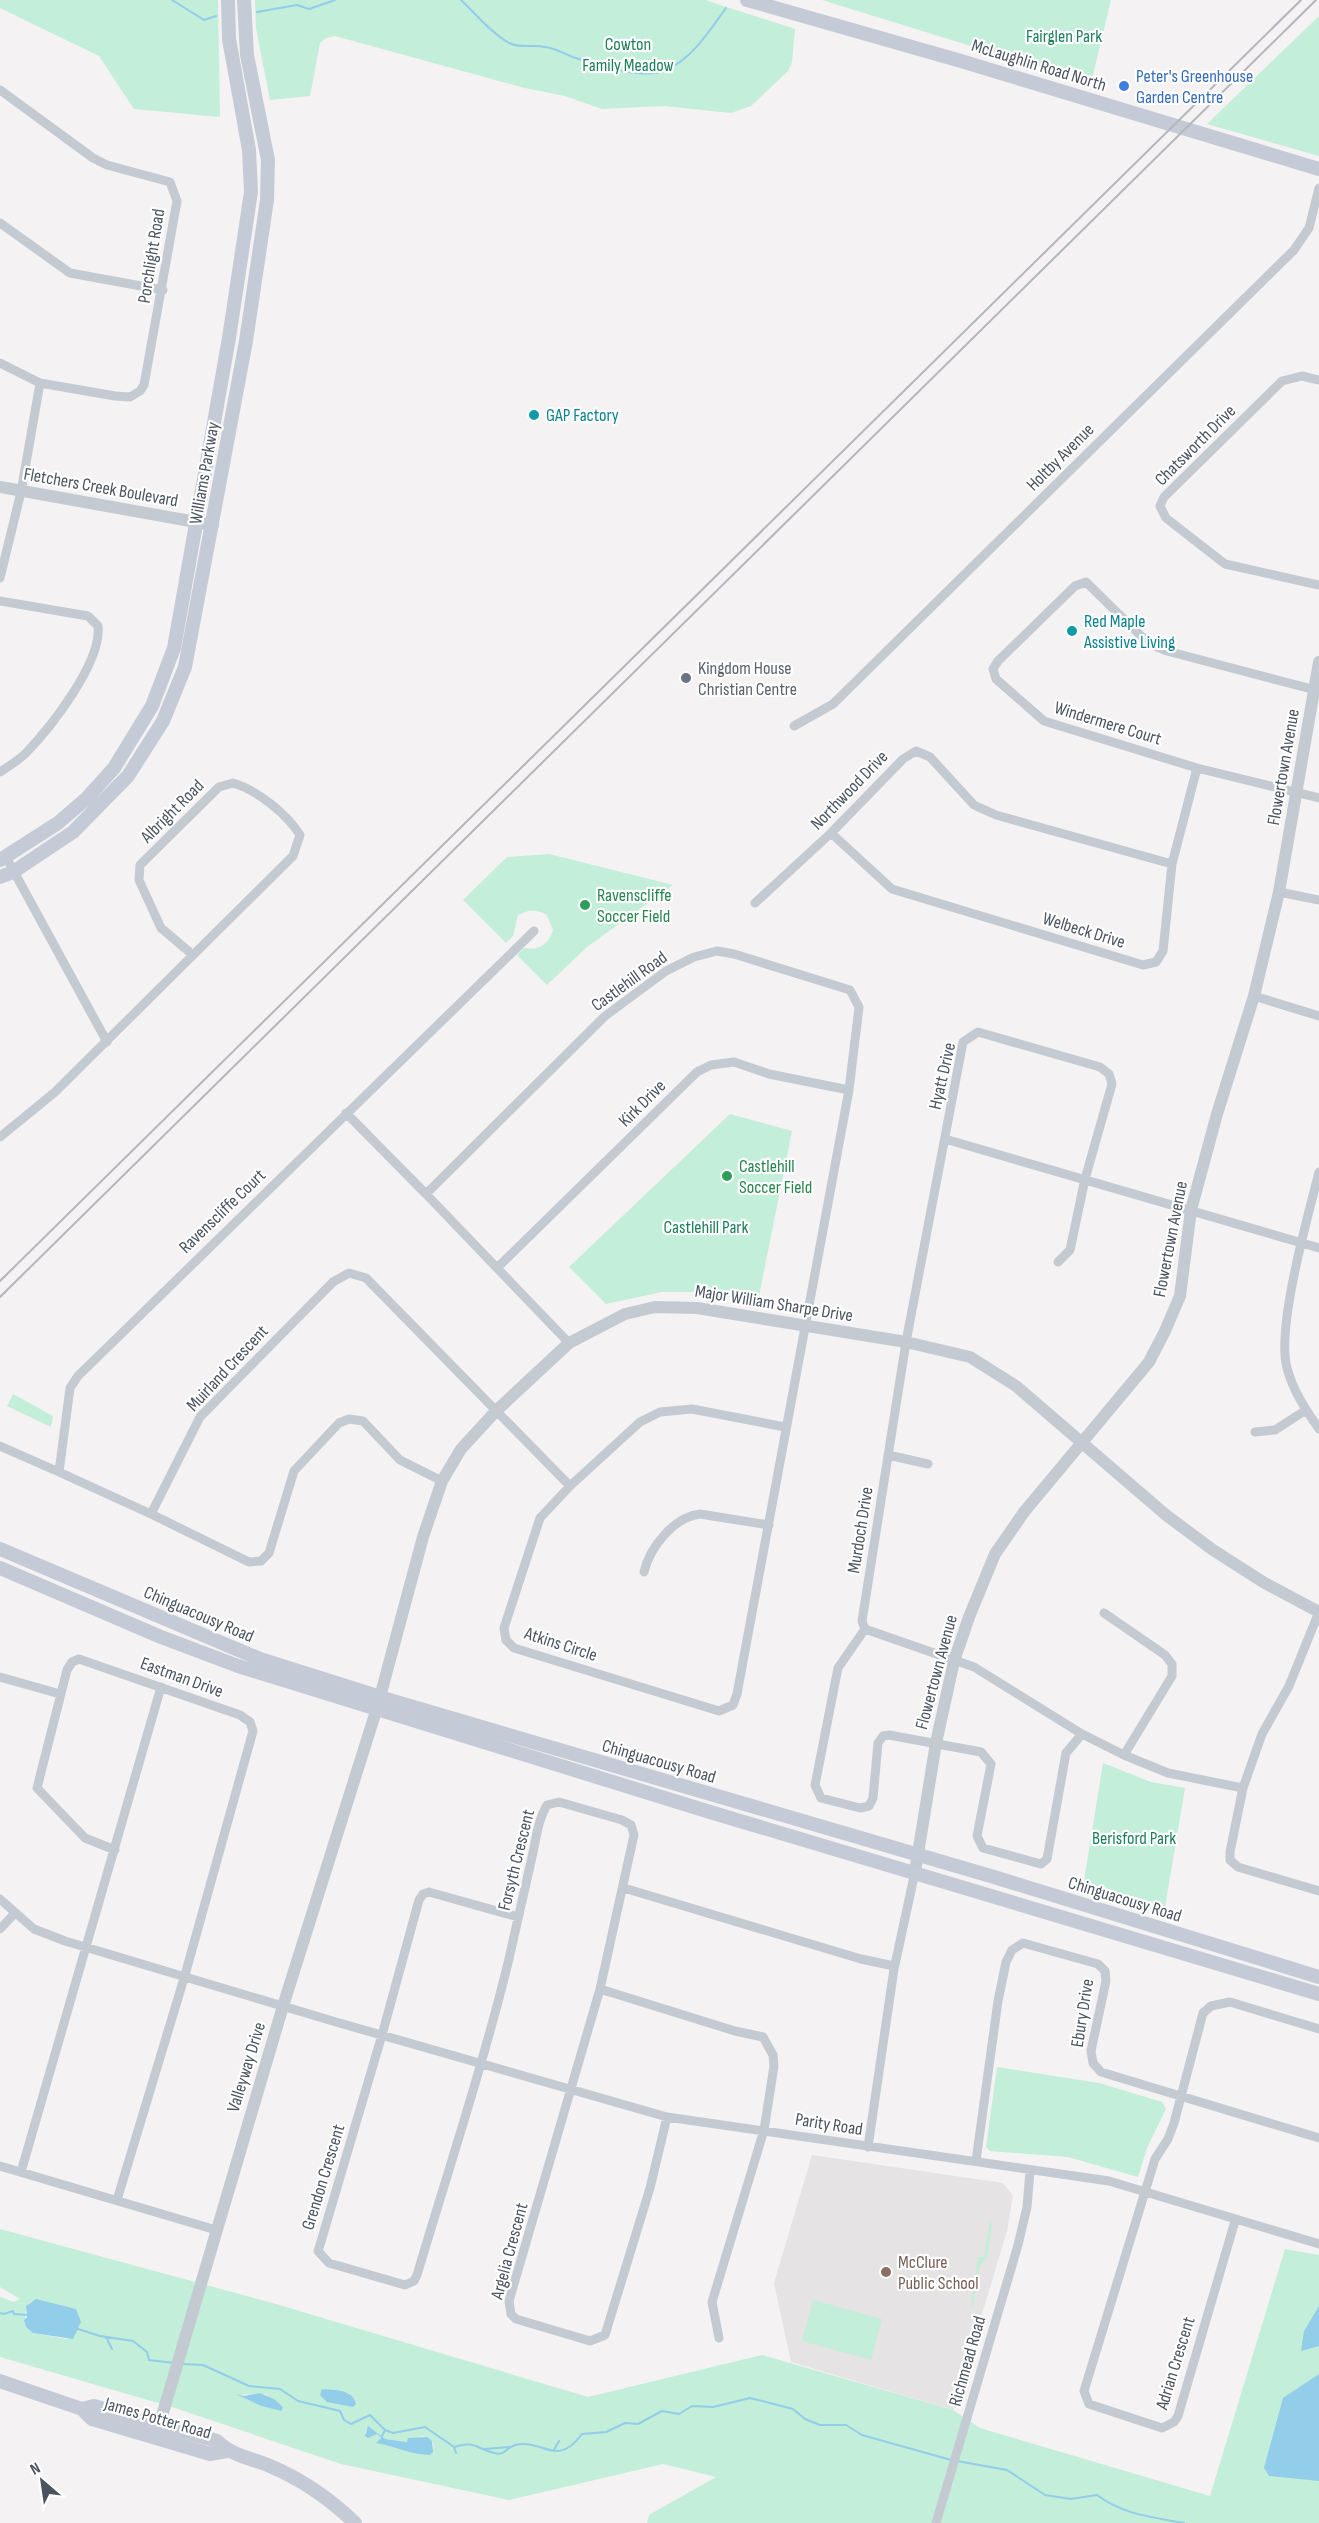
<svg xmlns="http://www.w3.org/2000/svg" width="1319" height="2523" viewBox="0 0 1319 2523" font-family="'Sofia Sans Condensed',sans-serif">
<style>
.education{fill:#e5e3e4}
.green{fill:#c3eed9;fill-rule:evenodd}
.water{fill:#92cde9}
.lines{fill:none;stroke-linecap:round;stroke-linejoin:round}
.stream{stroke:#92cde9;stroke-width:2}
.minor{stroke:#c3cad2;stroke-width:9}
.tertiary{stroke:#c3cad2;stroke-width:12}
.secondary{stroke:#c4cbd7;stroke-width:14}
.rail{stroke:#b4b6bc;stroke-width:2}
.shop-dot{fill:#3f7fe0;stroke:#fff;stroke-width:2}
.culture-dot{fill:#0f9aa8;stroke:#fff;stroke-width:2}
.worship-dot{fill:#6b7280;stroke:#fff;stroke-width:2}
.leisure-dot{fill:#2e9e5b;stroke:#fff;stroke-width:2}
.education-dot{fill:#8d6e63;stroke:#fff;stroke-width:2}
.labels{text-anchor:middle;stroke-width:4.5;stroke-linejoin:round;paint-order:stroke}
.park-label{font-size:18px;fill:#1c7f59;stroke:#fff}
.street-label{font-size:18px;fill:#4a535f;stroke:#fff}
.shop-label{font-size:18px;fill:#366cbe;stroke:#fff;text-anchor:start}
.culture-label{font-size:18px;fill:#0d838f;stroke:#fff;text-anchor:start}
.worship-label{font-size:18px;fill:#5b616d;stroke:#fff;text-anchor:start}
.leisure-label{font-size:18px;fill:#27864d;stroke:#fff;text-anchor:start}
.education-label{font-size:18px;fill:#785e54;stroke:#fff;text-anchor:start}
</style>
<rect width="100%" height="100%" fill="#f4f2f2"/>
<path class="education" d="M812,2155l191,28 10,13 -6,35 -54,179 -162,-48 -17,-79z"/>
<path class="green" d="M0,0h218l2,117 -86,-8 -35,-53 -99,-48z
M255,0h450l90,29 -3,33 -4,9 -37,35 -20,7 -67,-7 -62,3 -37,-13 -40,-8 -190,-52 -9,2 -6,5 -10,53 -40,4 -14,-72z
M822,0h289l-20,83z
M1319,16v140l-112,-32z
M549,854l124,31 -86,62 -40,38 -30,-30 7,-7c15,3 24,-3 29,-18l-6,-15c-11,-6 -18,-5 -29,0l-5,21 -7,7 -43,-43 44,-43z
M730,1114l62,17 -34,170 -58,-9h-38l-56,12 -37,-37z
M13,1394l40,22 -2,11 -44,-21z
M1103,1763l48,19 34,6 -21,125 -81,-26z
M997,2067l102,16 63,19 4,7 -19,39 -9,29 -70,-20 -78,-6 -4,-4z
M990,2221l2,3 -5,34 -8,9 -6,40h-2l7,-50h6z
M0,2229l276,75 312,93 174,-42 191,55 27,18 230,68 75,-247 34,6v268h-672l2,-8 67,-38 -53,-13 -154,36 -168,-36 -169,-57 -172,-50v-60l14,5 6,-3 -20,-12zM31,2301l43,9 6,16 -13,13 -34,-6 -7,-6c-1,-8 -2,-20 5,-26zM322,2389l27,4 4,14 -27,-7zM256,2394h9l18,13v4l-22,-5 -21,-11zM368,2427l17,12 23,3v-3l16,-3 8,5 2,6 -15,7 -20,-7 -20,-4 2,-4 -4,-5 -12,-1z
M813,2300l69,19 -11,41 -69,-19z"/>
<path class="water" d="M36,2299l40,10 5,13 -8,17 -40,-6 -7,-6 -2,-7 3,-3 -1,-11z
M1319,2306v40l-18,5 3,-20z
M1319,2374v107l-50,-5 -5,-8 19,-70z
M322,2389c12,1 31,0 34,15l-3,3 -26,-5 -7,-7z
M260,2393l14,6 9,8 -1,4 -21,-5 -25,-12 8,2z
M368,2426l17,13 22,3 1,-4 19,-1 5,4 1,11 -3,3c-19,0 -35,-9 -54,-12l5,-5 -4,-4 -9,4 -3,-2z"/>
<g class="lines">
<path class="stream" d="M172,0l32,20 12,-4
M461,0c15,14 30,33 48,43 13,6 24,1 36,4 11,1 21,8 31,11 23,8 67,22 90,12 27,-12 43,-39 60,-62
M257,12l40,-7 12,4 26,-9
M0,2313l4,1 9,-3 1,3 15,1
M75,2328l25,8 33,5 14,11 2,8 25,3
M106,2337l6,12
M183,2364l20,1 46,21 31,3 18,12 42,10 4,9 7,4 19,-9 15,15 8,3 32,-6 29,20c21,-7 23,2 40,6 11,3 12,-5 21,-8 28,-7 41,24 67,-11l24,-2 19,-9 13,1 24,-13 17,3 13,-8 21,1 37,-9 43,11 12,10 15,6h26l16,10 89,25
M382,2436l3,-6
M454,2447l2,6
M485,2449l24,-2
M554,2450l5,-9
M957,2461l50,9 38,25 26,4 26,-4c27,20 55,22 87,28"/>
<path class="minor" d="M0,90l93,68 14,7 63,17 7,19 -33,184 -4,6 -10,6 -15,-1 -75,-13 -40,-20
M0,223l70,50 93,17
M1319,380l-17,-4 -20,5 -118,116 -4,9 6,12 59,46 94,21
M0,578l21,-86 19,-109
M0,601l88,15 10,10c4,36 -47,101 -72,127 -7,7 -17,13 -26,19
M1319,691l-152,-40 -17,-7 -11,-10 -53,-52 -11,4 -77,75 -5,8 3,10 48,42 153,47 122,30
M794,726l39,-22 461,-454 15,-22 10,-40
M831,833l61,56 251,76 13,-3 7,-11 9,-87 25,-96
M6,857l101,185
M1279,892l40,8
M755,903l76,-70 72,-74 13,-8 14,6 44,48 22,10 176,49
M1254,996l65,20
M346,1113l80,81
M0,1137l55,-45 238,-236 7,-21c-13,-21 -43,-45 -67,-52l-14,4 -79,78 -1,15 22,48 32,27
M945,1139l374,109
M1319,1172c-11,44 -43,156 -32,196 6,23 19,42 32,61
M1058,1262l12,-12 15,-71 27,-95 -3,-10 -9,-7 -122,-35 -15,10 -57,300 -44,279 3,8 109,38 108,67 42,21 44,18 75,15
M497,1268l200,-196 14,-7 23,-3 35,12 80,16
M569,1343l-143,-149 179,-178 61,-45 28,-14 23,-6 17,3 116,36 9,17 -10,83 -112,604 -4,11 -14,6 -205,-63 -8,-8 -2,-12 36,-110 30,-32 70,-64 20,-10 32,-3 93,18
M1255,1432l20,-2 31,-20
M0,1446l59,26
M888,1455l40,9
M442,1481l-42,-21 -37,-39 -14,-2 -10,4 -45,48 -25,82 -8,8 -12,1 -98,-48 49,-97 133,-135 16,-9 17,5 204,208
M151,1514l-92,-42 11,-84 8,-12 456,-445
M644,1572c6,-25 30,-55 56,-58l69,11
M1319,1612l-30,74 -27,48 -19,54 -13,64v8l8,7 81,24
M1104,1613l61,42 7,9v12l-48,79
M865,1629l-27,39 -23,117 6,13 39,10 9,-2 4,-8 5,-55 5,-7 6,-1 92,17 10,12 -14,72 6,12 58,16 6,-5 19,-106 16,-19
M0,1677l60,17
M115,1850l-30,-12 -48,-50 30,-118 5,-8 7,-3 161,56 10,7 3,9 -68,244 -68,225
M624,1888l237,71 33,7
M0,1899l34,30 31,12 271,81 331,95 442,64 210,63
M518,1917l-89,-25 -6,2 -4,6 -37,135 -62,210 -2,6 11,12 76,22 9,-4 3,-6c31,-104 65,-207 91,-312 8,-35 16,-71 24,-106 4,-18 6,-37 15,-52l12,-3 63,18 9,5 3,10 -34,154 -91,312 2,13 5,5 74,22 15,-6 45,-147 17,-71
M0,1929l15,-16
M600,1989l135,42 28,6 10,18 1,11 -10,64 -52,172 7,36
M868,2147l26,-178 21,-97
M976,2161l22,-160 8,-39 6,-12 11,-7 75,21 7,7 1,10 -15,70 2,12 8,9 218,66
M0,2166l216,64
M21,2172l140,-485
M1235,2221l-57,195 -4,6 -12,6 -73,-24 -5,-13 71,-232 13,-20 6,-16 29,-110 8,-7 19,-4 89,27
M936,2523l82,-278 9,-38 3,-36"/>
<path class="tertiary" d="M0,487l213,38
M915,1872l21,-129 18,-82 15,-44 26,-63 29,-42 125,-150 16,-31 15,-35 11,-86 26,-96 37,-118 25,-104 40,-230
M157,2433l126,-427 94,-298 46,-171 19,-56 19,-32 35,-38 73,-68 56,-29 30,-7 42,1 209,34 64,15 46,29 150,129 47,35 50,32 56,30"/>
<path class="secondary" d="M747,0l214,61 358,108
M0,860l58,-37 29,-25 27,-30 38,-62 22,-58 55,-310 22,-146 -2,-42 -20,-111 -1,-39
M0,877l13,-5 60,-40 55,-56 35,-55 22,-54 61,-326 21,-141 1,-40 -21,-105 -3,-55
M0,1549l260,110 133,42 601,176 325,100
M0,1568l161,69 77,29 472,146 609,182
M0,2381l82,28 10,10 118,35 17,-3
M82,2409l12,-3 123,35c15,15 34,17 53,25 31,13 61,34 85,57"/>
<path class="rail" d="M0,1281l1301,-1281
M0,1297l1316,-1297"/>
</g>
<circle class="shop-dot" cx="1124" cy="86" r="6"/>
<g class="culture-dot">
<circle cx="534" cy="415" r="6"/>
<circle cx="1072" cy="631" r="6"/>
</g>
<circle class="worship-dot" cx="686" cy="678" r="6"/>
<g class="leisure-dot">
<circle cx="585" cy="905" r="6"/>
<circle cx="727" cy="1176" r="6"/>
</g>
<circle class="education-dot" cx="886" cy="2272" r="6"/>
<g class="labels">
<g class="park-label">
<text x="1064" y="42">Fairglen Park</text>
<text x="628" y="50">Cowton<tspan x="628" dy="21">Family Meadow</tspan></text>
<text x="706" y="1233">Castlehill Park</text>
<text x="1134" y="1844">Berisford Park</text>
</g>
<g class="street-label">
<text transform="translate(1039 65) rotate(17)" y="6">McLaughlin Road North</text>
<text transform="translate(151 256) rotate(-81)" y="6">Porchlight Road</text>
<text transform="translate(1195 445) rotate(-45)" y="6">Chatsworth Drive</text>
<text transform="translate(1060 457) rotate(-45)" y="6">Holtby Avenue</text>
<text transform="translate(204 473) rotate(-80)" y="6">Williams Parkway</text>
<text transform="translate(101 487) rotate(10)" y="6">Fletchers Creek Boulevard</text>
<text transform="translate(1108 723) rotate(17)" y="6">Windermere Court</text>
<text transform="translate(1283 767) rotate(-80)" y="6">Flowertown Avenue</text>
<text transform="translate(849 790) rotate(-46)" y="6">Northwood Drive</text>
<text transform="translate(172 811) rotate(-45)" y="6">Albright Road</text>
<text transform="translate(1084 930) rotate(17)" y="6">Welbeck Drive</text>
<text transform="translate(629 981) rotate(-36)" y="6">Castlehill Road</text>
<text transform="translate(942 1076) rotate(-77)" y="6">Hyatt Drive</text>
<text transform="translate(642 1103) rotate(-45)" y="6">Kirk Drive</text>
<text transform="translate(222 1211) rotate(-44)" y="6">Ravenscliffe Court</text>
<text transform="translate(1170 1239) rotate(-79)" y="6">Flowertown Avenue</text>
<text transform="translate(774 1303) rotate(9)" y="6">Major William Sharpe Drive</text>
<text transform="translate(227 1368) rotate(-47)" y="6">Muirland Crescent</text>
<text transform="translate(860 1530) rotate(-81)" y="6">Murdoch Drive</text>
<text transform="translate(199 1614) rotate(23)" y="6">Chinguacousy Road</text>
<text transform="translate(561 1644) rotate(18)" y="6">Atkins Circle</text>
<text transform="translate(936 1672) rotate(-75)" y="6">Flowertown Avenue</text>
<text transform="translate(182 1677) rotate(20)" y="6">Eastman Drive</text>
<text transform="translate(659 1761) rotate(16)" y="6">Chinguacousy Road</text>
<text transform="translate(516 1860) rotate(-76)" y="6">Forsyth Crescent</text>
<text transform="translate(1125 1899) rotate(17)" y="6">Chinguacousy Road</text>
<text transform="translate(1082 2013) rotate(-81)" y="6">Ebury Drive</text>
<text transform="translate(246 2067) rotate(-73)" y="6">Valleyway Drive</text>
<text transform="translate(829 2124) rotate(9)" y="6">Parity Road</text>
<text transform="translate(323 2177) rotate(-73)" y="6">Grendon Crescent</text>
<text transform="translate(509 2251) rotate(-75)" y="6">Argelia Crescent</text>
<text transform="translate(967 2361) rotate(-74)" y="6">Richmead Road</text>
<text transform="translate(1175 2363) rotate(-73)" y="6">Adrian Crescent</text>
<text transform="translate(158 2418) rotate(16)" y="6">James Potter Road</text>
</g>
<g class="shop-label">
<text x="1136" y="82">Peter's Greenhouse<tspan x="1136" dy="21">Garden Centre</tspan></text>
</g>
<g class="culture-label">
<text x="546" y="421">GAP Factory</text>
<text x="1084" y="627">Red Maple<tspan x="1084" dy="21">Assistive Living</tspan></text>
</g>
<g class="worship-label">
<text x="698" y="674">Kingdom House<tspan x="698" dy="21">Christian Centre</tspan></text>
</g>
<g class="leisure-label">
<text x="597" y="901">Ravenscliffe<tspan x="597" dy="21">Soccer Field</tspan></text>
<text x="739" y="1172">Castlehill<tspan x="739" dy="21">Soccer Field</tspan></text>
</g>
<g class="education-label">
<text x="898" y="2268">McClure<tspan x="898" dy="21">Public School</tspan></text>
</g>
</g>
<g transform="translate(42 2481) rotate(331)" stroke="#ffffff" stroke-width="4.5" paint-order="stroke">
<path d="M0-4.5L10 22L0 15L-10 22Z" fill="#4a535f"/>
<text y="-9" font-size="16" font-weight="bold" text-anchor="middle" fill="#4a535f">N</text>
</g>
</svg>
